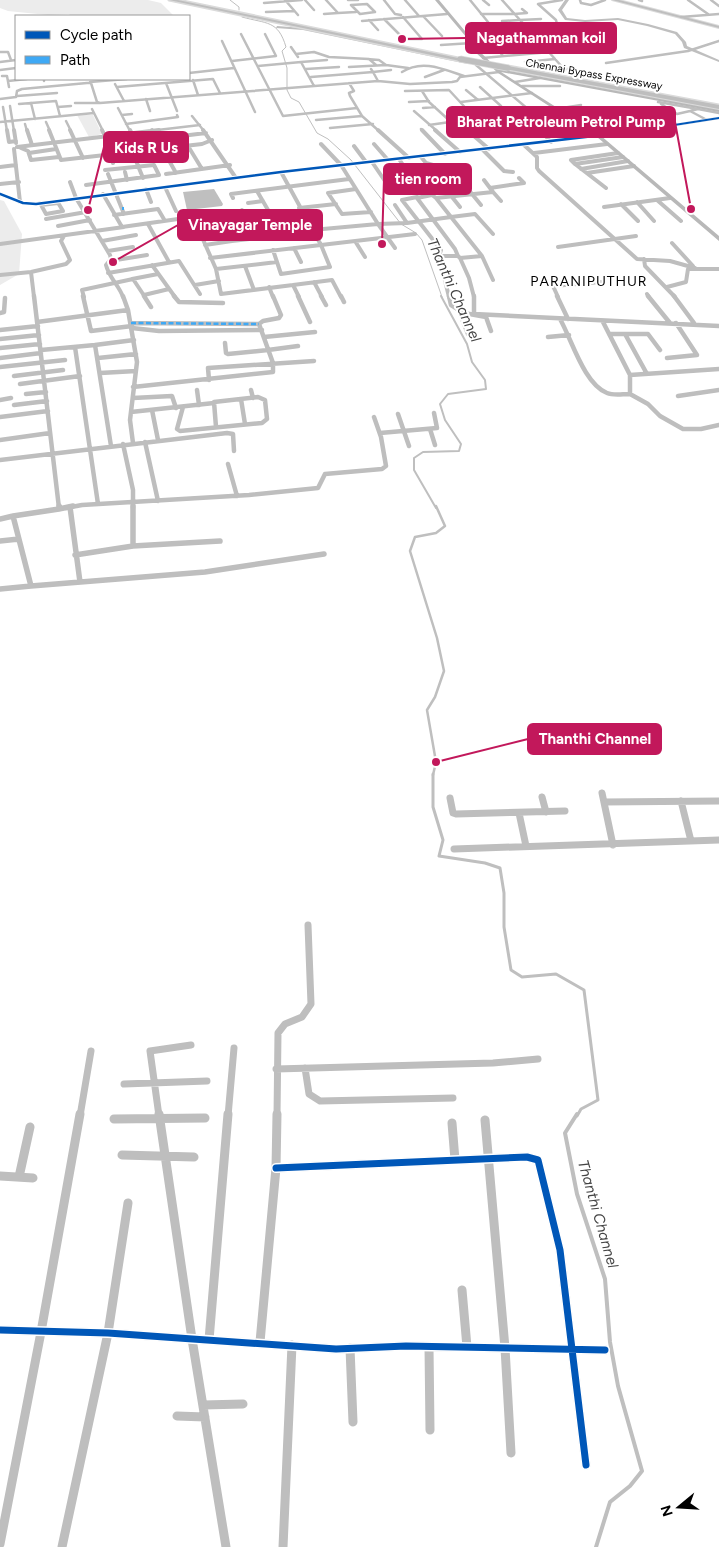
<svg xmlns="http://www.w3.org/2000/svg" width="719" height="1547" viewBox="0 0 719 1547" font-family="Figtree,sans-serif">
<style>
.green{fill:#ececec}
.water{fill:#bfbfbf}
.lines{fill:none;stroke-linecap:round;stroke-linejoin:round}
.stream-far4{stroke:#bfbfbf;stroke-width:1}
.stream-far3{stroke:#bfbfbf;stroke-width:2}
.stream-far2{stroke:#bfbfbf;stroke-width:2.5}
.stream-far1{stroke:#bfbfbf;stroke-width:3}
.stream{stroke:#bfbfbf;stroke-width:4}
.canal{fill:#bfbfbf;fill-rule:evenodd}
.primary-casing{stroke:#dbdbdb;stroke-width:2}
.highway-casing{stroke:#dbdbdb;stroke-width:3}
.street-far5{stroke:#bebebe;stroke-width:2.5}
.street-far4{stroke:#bebebe;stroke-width:4}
.street-far3{stroke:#bebebe;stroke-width:4.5}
.street-far2{stroke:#bebebe;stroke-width:5.5}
.street-far1{stroke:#bebebe;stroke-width:7}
.street{stroke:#bebebe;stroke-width:9}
.secondary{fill:#b8b8b8;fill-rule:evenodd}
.primary{fill:#bebebe;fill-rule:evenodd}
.highway{fill:#bebebe;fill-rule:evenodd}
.highway-bridge-casing{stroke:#dbdbdb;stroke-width:7;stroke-linecap:butt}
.highway-bridge{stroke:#bebebe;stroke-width:5.5}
.quiet-far1{stroke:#3fa9f5;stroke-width:2;stroke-dasharray:3 2;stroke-linecap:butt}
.quiet{stroke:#3fa9f5;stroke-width:2.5;stroke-dasharray:5 2.5;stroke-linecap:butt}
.cycleway-far2-casing{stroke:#fff;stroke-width:3}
.cycleway-far1-casing{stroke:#fff;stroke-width:4.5}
.cycleway-casing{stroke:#fff;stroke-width:10}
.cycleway-far2{stroke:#0057b8;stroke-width:2}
.cycleway-far1{stroke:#0057b8;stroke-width:2.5}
.cycleway{stroke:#0057b8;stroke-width:7}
.labels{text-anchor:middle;stroke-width:4;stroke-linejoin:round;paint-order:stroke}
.far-street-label{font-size:11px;fill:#000;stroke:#fff}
.far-quarter-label{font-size:14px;letter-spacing:1px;fill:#000;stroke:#fff}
.water-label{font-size:15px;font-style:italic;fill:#444;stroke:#fff}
.leader{fill:none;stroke:#c2185b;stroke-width:2}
.callout-dot{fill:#c2185b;stroke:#fff;stroke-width:2}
.callout{fill:#c2185b;stroke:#c2185b;stroke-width:2}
.callout-label{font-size:15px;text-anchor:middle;font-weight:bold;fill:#fff}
</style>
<rect width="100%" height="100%" fill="#fff"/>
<path class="green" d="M0,0h148l13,3 13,13h-103l-2,-2 -21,1 -40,-4 -8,-3z
M77,115h16l9,19 -13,3z
M0,200l4,1 18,33 -3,40 -19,11z"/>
<path class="water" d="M214,189l9,15 -1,2 -35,4 -4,-18z"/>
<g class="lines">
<path class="stream-far4" d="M230,0l9,7v3
M242,17c25,7 36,3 44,30l-4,4 5,17v22l4,8 8,4 18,31 11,6 23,21 50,64 15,9 6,7 20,57"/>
<path class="stream-far3" d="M436,508l-22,-38v-12l9,-6 36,-1 2,-7 -16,-24 -5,-16 8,-10 38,-5 -1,-9 -13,-18 -5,-18 -26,-48"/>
<path class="stream-far2" d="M433,775l3,-13 -9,-52 8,-13 9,-26 -7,-33 -27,-87 5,-14 21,-4 9,-7 -9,-20"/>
<path class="stream-far1" d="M433,774v33l10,33 -4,16 46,7 15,5 4,25v34l7,43 11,7 34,-3 28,16 14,110 -17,9 -4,7"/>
<path class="stream" d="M577,1114l-12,19 12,61 28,85 5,63 8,44 24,85 -12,15 -20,16 -14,45"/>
<path class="canal" d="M565,0h4l-7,10 5,8 18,2 33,-2 30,6 29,8 9,10 1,4 32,14v2l-35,-14 -2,-6 -7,-8 -28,-8 -29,-6 -33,2 -20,-2 -7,-10z
M277,26l26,2 167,35 -2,1 -165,-34 -27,-2z"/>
<g class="primary-casing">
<path id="primary" d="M612,0h7l100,26v2z"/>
</g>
<g class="highway-casing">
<path id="highway" d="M169,0h9l285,59 -3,2z
M508,66l211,39v4l-213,-40z"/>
</g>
<path class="street-far5" d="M285,0l13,15
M305,0l9,10
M326,0l12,13 18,-1
M348,0h10
M384,0l11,14 6,1
M405,0l14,16
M470,0l18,22
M483,0l6,5
M502,0l62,69h8
M580,0l1,3 10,2 14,-5
M639,0l3,1
M688,0l20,14
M711,0l8,6
M264,3l38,-3
M367,4l8,8 -15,2 -9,-9z
M266,12l28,-1
M324,14l14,-1
M481,14h33
M514,14l13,-1 -5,-4
M423,16l19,20
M403,17l19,22
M681,17l38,-3
M384,19l20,20h18
M369,20l9,10
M520,20l21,-1
M362,21l85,-7
M502,21l17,-1
M526,26l31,-2 -1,-4 -18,-16 24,-4
M485,27l5,8
M502,27l7,7
M510,27l15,-1
M533,33l29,-2
M241,34l42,82 74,-8
M507,35l18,19
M468,36l64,-4
M486,36l17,20
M539,40l37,-2
M222,41l33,71
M441,45l31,-2
M543,45l43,-4
M291,47l7,10
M0,52h8l3,8
M296,54l18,-2 15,5 40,2 7,6
M483,58l67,-6
M367,59l12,1 7,5
M232,61l44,-5 -11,-22
M0,62l16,-2
M525,62l30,-3
M606,63l82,-12 31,-10
M476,65l72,61 29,-3
M258,66l43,-4
M349,67l37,-2 22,3
M306,69l33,-2
M371,69l2,3 18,-2
M0,70l16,-2
M402,72c20,-13 41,-3 62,4
M189,73l45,-5
M2,76h5l2,11
M311,77l62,-5 5,9
M425,77l19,-7
M44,79v2
M193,80l5,15
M8,81l19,-2
M90,82l37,-3
M515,82l25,-4
M166,83l11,28
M349,83l5,8 -5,2 1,3 12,20 17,15
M115,84l9,17
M314,86l-13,-24 26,-2
M522,86h38
M117,87l96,-8 7,14
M480,87l21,19
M466,90l12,10
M405,91l44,-1 24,26
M422,91l7,11 22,20
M17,96l40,-3
M0,99l16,-2 1,-6 5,-2 65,-6h4l6,19 3,1 278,-22 32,3 42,-2 5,-1 3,-4 39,-5
M146,99l4,12
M409,102l20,-1
M461,102l71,-9
M658,102l40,7 -8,2 17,9
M31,103l4,16
M75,103h25
M19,104l37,-3 4,15
M661,104l16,10 13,-3
M10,106l4,25
M3,107l4,24
M58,107l13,-1
M118,108l12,23
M423,108l12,-1
M92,109l11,22
M556,109l25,-4
M698,109l21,4
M414,111l23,20
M492,114l36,-5
M122,115l10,-1
M192,116l12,15
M316,120l46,-4
M66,121l5,10
M0,122l94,-9
M46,122l4,9
M25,124l2,7
M126,124l52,-7 -1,-2
M429,125l28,-4 12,10
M579,125l26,-4
M537,127l4,4
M330,128l43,-4
M421,129l2,2
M149,131l51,-6
M637,131l82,-13"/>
<path class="street-far4" d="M7,130l2,12 7,-1
M14,130l2,13
M27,130l5,15
M49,130l12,30 141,-16 10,-4
M70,130l13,28
M102,130l12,25
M130,130l9,18
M152,130l24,43
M203,130l33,48
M378,130l31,28
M422,130l23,24
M435,130l25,22
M467,130l22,19
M540,130l11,12
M598,136l49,-6
M157,139l49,-6
M321,144l20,21 37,59 29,-1 -12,-18
M374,144l14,16
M524,145l13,12v11l2,3 98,88 33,2 25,7
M188,146l14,23
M354,146l12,16
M17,147l142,-17
M21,148l7,3 3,9 28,-3
M14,149l6,53
M483,150l21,21 9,1
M29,153l27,-4
M534,153l73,-9
M109,155l4,8
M134,156l9,22
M421,157l5,6 7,2 13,17 -2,5
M399,159l16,24
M135,160l17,-2
M372,162l17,25
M575,164l-4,-4 47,-7
M0,167l16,-2
M581,169l47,-8
M125,172l2,8
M281,172l40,73 94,-11
M587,173l47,-7
M108,174l16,40
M166,174l64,-9
M484,180l6,8
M70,182l6,16 34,57 1,4 -5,6c3,13 13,20 17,32
M463,183l18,22
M0,184l19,-2
M86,185l73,-10 -5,-10 -49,5
M165,187l11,24
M606,188l-31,-24 48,-7
M146,189l5,13
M356,189l-28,4 14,21 29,-2
M257,191l18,31
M388,192l56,-5 16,20
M493,192l8,9
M103,194l19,33 63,-9 9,1 22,50 5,25 72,-9
M417,197l-15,3 39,50 -2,6h19l2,2
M233,198l-2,-4 118,-15
M436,198l-4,-3 -15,3 38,51 3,7
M657,200l24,21
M637,202l17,19
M40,203l6,11 17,-3 -6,-10
M248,203l15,-2
M621,204l17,17
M41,205l17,-2
M604,207l66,-9
M299,208l37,-4
M242,210l4,15
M223,214l4,13
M114,215l44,-6 7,12
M46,219l40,-7
M306,219l-79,8 5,14 81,-9
M407,223l44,-6 -15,-19 57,-6 -3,-4 34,-5 -5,-5
M148,224l21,38
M58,226l32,-6
M312,230l66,-6 17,24
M102,241l34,-6
M355,241l10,16
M672,243l21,23
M0,244l124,-17
M205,245l27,-4
M558,247l78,-11
M294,248l7,14
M108,251l25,-4
M439,256l10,41
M482,256l11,24
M210,258l111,-13 9,22 -49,7 -4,-12
M644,259l1,7 30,31
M110,261l37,-6
M152,265l23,32
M245,266l9,24
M216,269l61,-7 -4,-12
M31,272l3,25
M108,273l71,-12 21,33
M0,275l31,-3 35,-8 4,-4 -9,-19 3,-5
M132,279l26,-5
M314,282l8,15
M195,285l24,-4
M269,287l4,10
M667,287l19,-5 2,-13h31
M647,294l2,3
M144,295l25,-6
M84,297l-2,-7 51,-11 12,18
M299,297l-6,-12 39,-5 9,17
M474,297l-5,-19 -9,-20 22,-2 -31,-39 24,-3 18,20
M558,297l-5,-11 48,-4"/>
<path class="street-far3" d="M34,296l25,212
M83,296l8,35 41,-5
M123,296l5,14 9,52 -7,58 3,23
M144,296l7,11
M174,296l5,6 44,1
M298,296l12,26
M321,296l5,9
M341,296l3,6
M449,296l2,9 13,8 22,4 5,14
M474,296v18l245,12
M557,296l11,23
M648,296l22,27
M674,296l20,27
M459,311l9,23
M0,313l4,-1 1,-14
M560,319c12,21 24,65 47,74 7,3 15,1 23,1v-19
M37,322l91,-12
M603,322l27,53 89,-6
M131,323l128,1
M132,328l27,3 103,-1
M0,330l38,-4
M609,334h39l12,16
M625,334l22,40
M264,337l51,-5
M548,337l21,-2
M0,339l39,-4
M225,343l1,10 2,1 40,-4
M95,345l39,-5
M75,347l23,157
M0,348l40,-4
M41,350l54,-5 16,101
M268,350l30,-4
M0,358l41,-5
M98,358l38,-4
M667,358l30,-3 -21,-32
M0,367l65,-7
M100,373l36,-2
M14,376l49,-6
M209,380l-1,-12 106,-7
M20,384l60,-8
M133,387l140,-15v-9l-14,-39 4,-3 16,-3 2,-3 -8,-19
M197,390l2,15
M251,390l2,8
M26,394l20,-2
M630,394l18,10 12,12 23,13h18l18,-4
M678,396l41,-6
M133,398l39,-2 4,12
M241,399l4,25
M0,400l11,-2
M14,405l33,-4
M183,407l-6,22 3,2 82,-8 5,-4 -2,-19 -7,-3 -44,5 2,25
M152,410l6,30
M131,412l83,-9
M398,414l11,32
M0,417l48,-6
M430,429l5,16
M380,433l57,-5 -3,-15
M0,440l50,-7
M145,442l13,59
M123,444l10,46v18
M0,460l227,-27 6,1 1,17
M228,464l9,32
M66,508l16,-3 167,-10 69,-7 7,-14 57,-5 4,-3 -5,-29 -7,-20"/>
<path class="street-far2" d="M133,506v40
M70,507l10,75
M59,509l14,-3
M0,519l13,-3
M0,541l19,-2
M75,555l58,-9 87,-5
M31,586l174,-14 119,-18
M0,589l31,-3 -18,-70 46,-7v-3"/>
<path class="street-far1" d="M602,793l11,52
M542,797l4,15
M450,798l3,15 3,1 109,-3
M681,801l10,40
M604,802l115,-1
M519,813l7,33
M454,849l265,-9
M305,1068l4,26 11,7 133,-3
M276,1069l217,-6 45,-4
M124,1084l83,-3
M80,1116l11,-65
M159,1116l-9,-65 41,-6
M228,1116l6,-68
M277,1116l1,-83 7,-9 17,-7 9,-13 -3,-79"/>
<path class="street" d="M159,1114l33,225 34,208
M114,1119l91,-1
M485,1120l20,228 6,105
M452,1123l3,37
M122,1155l72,2
M276,1168l251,-11 11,3 22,90 26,215
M0,1176l33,2
M19,1177l11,-50
M462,1290l5,57
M0,1330l108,3 228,16 70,-3 199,4
M209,1340l19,-226
M260,1342l16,-174 1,-54
M429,1347l1,83
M350,1348l3,74
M203,1405l40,-1
M177,1416l28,1
M0,1544l41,-212 39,-218
M62,1547l46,-214 20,-130
M283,1547l9,-202"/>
<path class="secondary" d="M435,0h4l31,37 8,13 20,19 221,41v2l-218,-40 99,63 119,101v5l-122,-104 -316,36 -245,32 -15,-1 -21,-8v-3l24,9 12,1 245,-32 313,-36 -96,-62 -23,-21 -8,-14z"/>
<use href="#primary" class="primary"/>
<use href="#highway" class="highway"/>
<g class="highway-bridge-casing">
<path id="highway-bridge" d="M460,59l48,9"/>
</g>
<use href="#highway-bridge" class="highway-bridge"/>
<path class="quiet-far1" d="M123,207v4"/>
<path class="quiet" d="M131,323l128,1"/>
<g class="cycleway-far2-casing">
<path id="cycleway-far2" d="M636,131l83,-13"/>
</g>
<g class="cycleway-far1-casing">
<path id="cycleway-far1" d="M0,194l23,9 13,1 245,-32 365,-42"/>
</g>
<g class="cycleway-casing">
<path id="cycleway" d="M276,1168l251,-11 11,3 22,90 26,215
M0,1330l108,3 228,16 70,-3 199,4"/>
</g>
<use href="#cycleway-far2" class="cycleway-far2"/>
<use href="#cycleway-far1" class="cycleway-far1"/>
<use href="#cycleway" class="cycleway"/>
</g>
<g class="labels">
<g class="far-street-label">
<text transform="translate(594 74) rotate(10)" y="4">Chennai Bypass Expressway</text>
</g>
<g class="far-quarter-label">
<text x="589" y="286">PARANIPUTHUR</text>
</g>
<g class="water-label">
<text transform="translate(454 290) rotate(66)" y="5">Thanthi Channel</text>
<text transform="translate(598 1214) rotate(74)" y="5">Thanthi Channel</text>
</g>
</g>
<path class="leader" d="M402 39L466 38M691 209L675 122M88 210L104 147M382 244L384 179M113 262L178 225M436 762L528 739"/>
<g class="callout-dot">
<circle cx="402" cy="39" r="5"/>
<circle cx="691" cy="209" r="5"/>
<circle cx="88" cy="210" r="5"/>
<circle cx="382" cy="244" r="5"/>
<circle cx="113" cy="262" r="5"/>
<circle cx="436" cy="762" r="5"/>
</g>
<g class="callout">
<rect x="466" y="23" width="150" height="30" rx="5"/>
<rect x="447" y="107" width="228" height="30" rx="5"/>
<rect x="104" y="132" width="84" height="30" rx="5"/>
<rect x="384" y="164" width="87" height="30" rx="5"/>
<rect x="178" y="210" width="144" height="30" rx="5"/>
<rect x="528" y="724" width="133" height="30" rx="5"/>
</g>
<g class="callout-label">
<text x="541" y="43">Nagathamman koil</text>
<text x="561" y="127">Bharat Petroleum Petrol Pump</text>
<text x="146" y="153">Kids R Us</text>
<text x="428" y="184">tien room</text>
<text x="250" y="230">Vinayagar Temple</text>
<text x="595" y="744">Thanthi Channel</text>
</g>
<rect x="15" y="15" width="175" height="65" fill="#ffffff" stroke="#999999"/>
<rect x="25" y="31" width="25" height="8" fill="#0057b8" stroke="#999999"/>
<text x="60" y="40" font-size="15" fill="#000000">Cycle path</text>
<rect x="25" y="56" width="25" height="8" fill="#3fa9f5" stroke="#999999"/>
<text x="60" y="65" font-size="15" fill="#000000">Path</text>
<g transform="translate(679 1507) rotate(252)" stroke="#ffffff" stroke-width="4" paint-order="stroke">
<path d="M0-4L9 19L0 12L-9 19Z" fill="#000000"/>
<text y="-8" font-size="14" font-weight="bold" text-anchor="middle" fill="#000000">N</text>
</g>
</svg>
